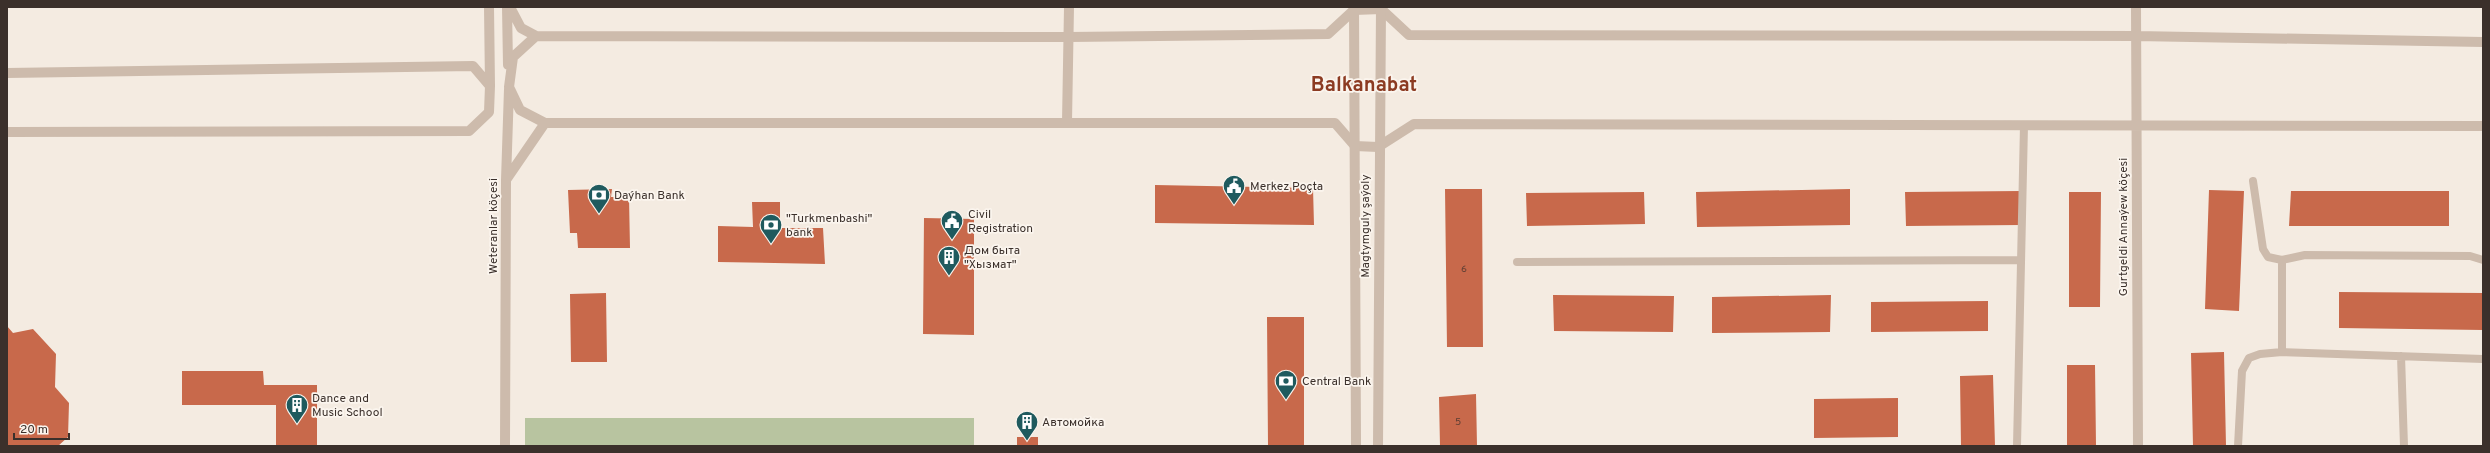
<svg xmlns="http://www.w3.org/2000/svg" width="2490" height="453" viewBox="0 0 2490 453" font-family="Overpass,sans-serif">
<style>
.green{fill:#b8c4a0}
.building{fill:#c8694b}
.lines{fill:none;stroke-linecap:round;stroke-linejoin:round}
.service{stroke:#cdbbac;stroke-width:8}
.pedestrian{stroke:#cdbbac;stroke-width:10}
.minor{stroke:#cdbbac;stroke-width:10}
.tertiary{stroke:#cdbbac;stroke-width:10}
.labels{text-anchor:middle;stroke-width:3.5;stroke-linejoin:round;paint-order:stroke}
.number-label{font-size:10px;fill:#5e3e33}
.poi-label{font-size:12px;fill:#3b302b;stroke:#fbf5ee;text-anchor:start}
.street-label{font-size:12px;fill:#3b302b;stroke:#fbf5ee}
.town-label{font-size:20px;font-weight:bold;fill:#8c3b22;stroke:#fbf5ee}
</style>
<rect width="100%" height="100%" fill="#f4ebe1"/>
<path class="green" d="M525,418h449v28h-449z"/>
<path class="building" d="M1155,185l158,3 1,37 -159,-2z
M612,189l-1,8h18l1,51h-52l-1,-15h-7l-2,-43z
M1445,189h37l1,158h-36z
M1850,189v36l-153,2 -1,-35z
M2209,190l35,1 -5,120 -34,-2z
M2021,191v34l-115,1 -1,-34z
M2291,191h158v35h-160z
M1644,192l1,32 -118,2 -1,-33z
M2069,192h32l-1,115h-31z
M752,202h28v26h43l2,36 -107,-2v-36l35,1z
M924,218l50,1v116l-51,-1z
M2339,292l144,1v37l-144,-2z
M606,293l1,69h-36l-1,-68z
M1553,295l121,1 -1,36 -119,-1z
M1831,295l-1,37 -118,1v-36z
M1988,301v30l-117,1v-30z
M1267,317h37v129h-36z
M7,326l6,7 20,-4 23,25 -1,33 14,16 -1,34 -10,9h-51z
M2224,352l2,94h-33l-2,-93z
M2067,365h28l1,81h-29z
M182,371h81l1,14h53v61h-41v-41h-94z
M1993,375l2,71h-34l-1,-70z
M1476,394l1,52h-37l-1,-49z
M1898,398v39l-84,1v-39z
M1017,437h21v9h-21z"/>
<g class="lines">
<path class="service" d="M2253,181l10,68 5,8 14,3
M1517,262l504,-2
M2282,352v-92l23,-5 165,1 13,4
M2401,356l3,90
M2017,446l7,-321
M2238,446l4,-75 7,-13 11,-4 22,-2 201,7"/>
<path class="pedestrian" d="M489,7l1,79
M7,73l466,-7 17,20 -1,26 -20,19 -462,1"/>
<path class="minor" d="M507,7l1,58
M510,7l11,21 15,8
M2136,7l2,439
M2483,42l-347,-6 -727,-1 -28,-26 -27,1 -26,24 -259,3 -533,-1 -23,21 -4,30 11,23 25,13h790l20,23 23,1 36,-23 1069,2
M1067,122l2,-115
M506,180l39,-57
M505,446l1,-266 3,-91"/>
<path class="tertiary" d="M1354,7l2,439
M1378,446l3,-439"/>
</g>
<defs>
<g id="civic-pin" transform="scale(1.15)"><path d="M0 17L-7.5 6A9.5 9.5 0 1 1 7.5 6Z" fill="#1f5a5e" stroke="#fbf5ee"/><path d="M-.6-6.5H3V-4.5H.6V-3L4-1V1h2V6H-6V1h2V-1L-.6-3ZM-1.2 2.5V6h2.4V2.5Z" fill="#fff"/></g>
<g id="bank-pin" transform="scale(1.15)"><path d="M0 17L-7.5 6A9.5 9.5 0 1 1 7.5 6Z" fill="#1f5a5e" stroke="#fbf5ee"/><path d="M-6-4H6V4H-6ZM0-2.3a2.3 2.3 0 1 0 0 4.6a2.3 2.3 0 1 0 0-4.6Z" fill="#fff"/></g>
<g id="building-pin" transform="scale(1.15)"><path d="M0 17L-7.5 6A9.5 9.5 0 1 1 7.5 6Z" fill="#1f5a5e" stroke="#fbf5ee"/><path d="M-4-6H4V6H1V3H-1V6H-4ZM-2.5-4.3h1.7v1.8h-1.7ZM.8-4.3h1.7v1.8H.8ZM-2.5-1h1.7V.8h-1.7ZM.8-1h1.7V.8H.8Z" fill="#fff"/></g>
</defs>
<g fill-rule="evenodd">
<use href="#civic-pin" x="1234" y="186"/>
<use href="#bank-pin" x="599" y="195"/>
<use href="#civic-pin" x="952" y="221"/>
<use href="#bank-pin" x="771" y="225"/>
<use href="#building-pin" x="949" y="257"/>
<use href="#bank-pin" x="1286" y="381"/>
<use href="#building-pin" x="297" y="405"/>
<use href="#building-pin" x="1027" y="422"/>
</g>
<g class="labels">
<g class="number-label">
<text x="1464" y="272">6</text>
<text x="1458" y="425">5</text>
</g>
<g class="poi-label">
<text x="1250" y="190">Merkez Poçta</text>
<text x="614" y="199">Daýhan Bank</text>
<text x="968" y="218">Civil<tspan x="968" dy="14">Registration</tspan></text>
<text x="786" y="222">"Turkmenbashi"<tspan x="786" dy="14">bank</tspan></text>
<text x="964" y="254">Дом быта<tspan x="964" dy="14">"Хызмат"</tspan></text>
<text x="1302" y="385">Central Bank</text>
<text x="312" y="402">Dance and<tspan x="312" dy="14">Music School</tspan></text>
<text x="1042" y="426">Автомойка</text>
</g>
<g class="street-label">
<text transform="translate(493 226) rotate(-90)" y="4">Weteranlar köçesi</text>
<text transform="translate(1365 226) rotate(-90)" y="4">Magtymguly şaýoly</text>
<text transform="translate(2123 227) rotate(-90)" y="4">Gurtgeldi Annaýew köçesi</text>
</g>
<g class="town-label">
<text x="1364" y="91">Balkanabat</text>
</g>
</g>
<rect width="2490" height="453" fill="none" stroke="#3b302b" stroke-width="16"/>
<path d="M14 433v6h55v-6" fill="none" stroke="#3b302b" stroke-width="2"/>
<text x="20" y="433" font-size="12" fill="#3b302b" stroke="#fbf5ee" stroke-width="3" paint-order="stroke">20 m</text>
</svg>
